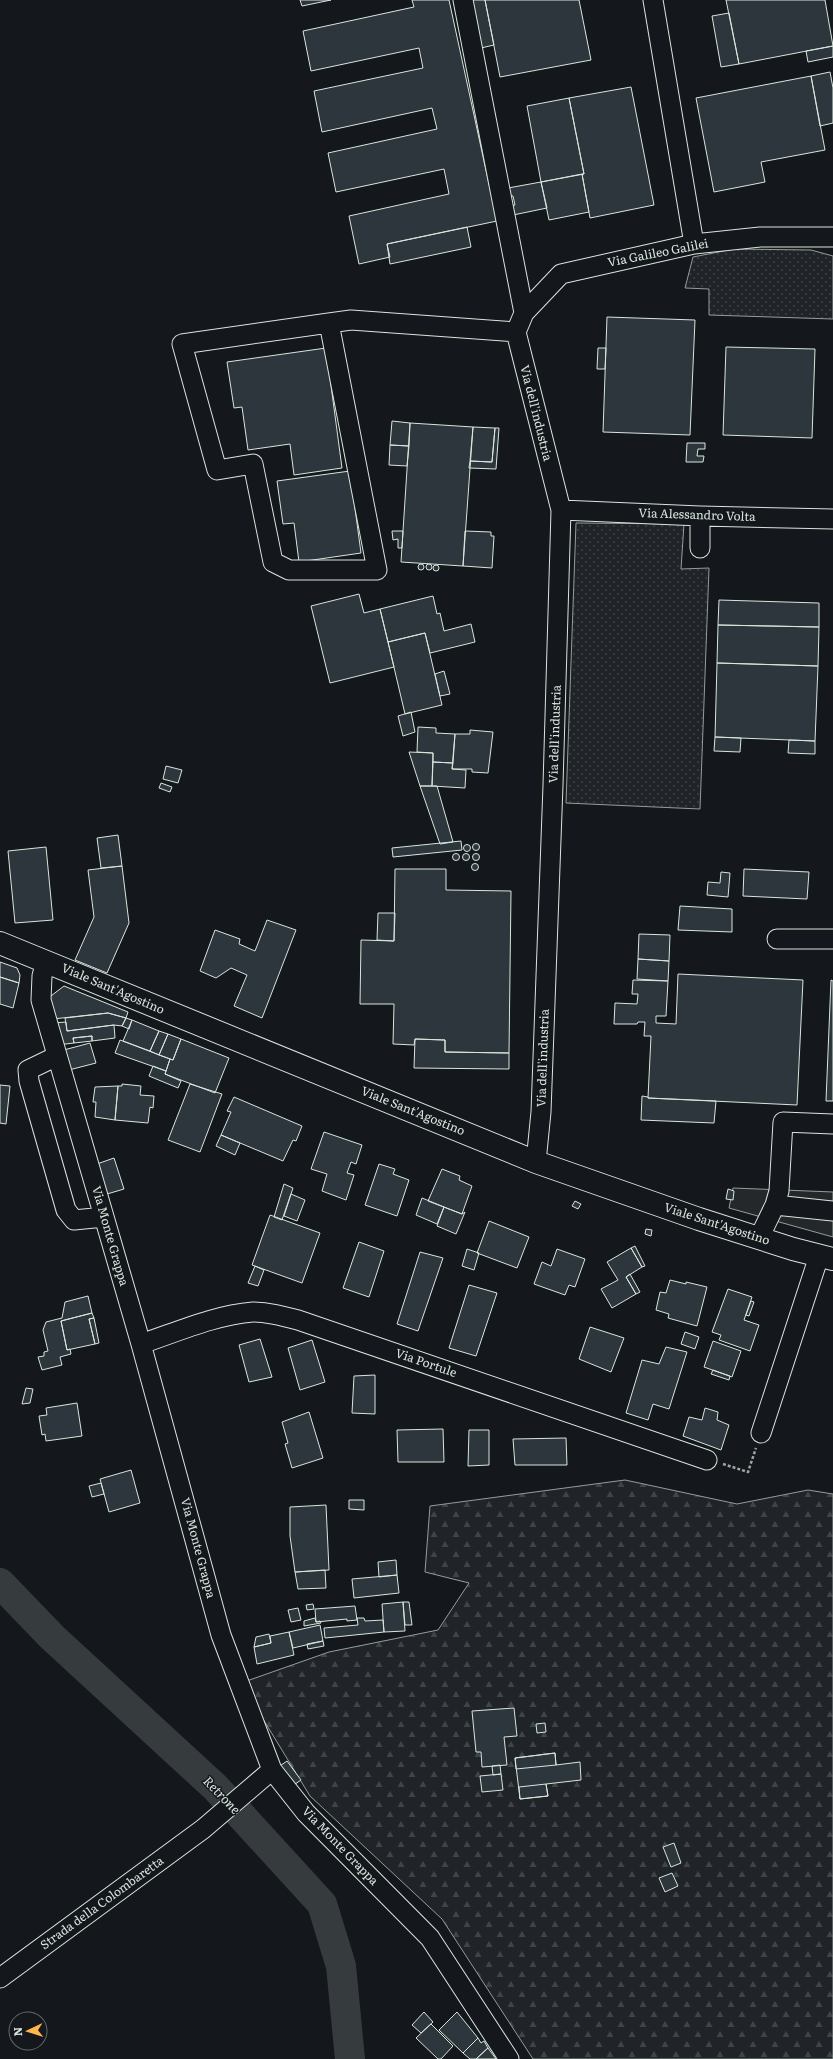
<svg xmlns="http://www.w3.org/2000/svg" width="833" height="2059" viewBox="0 0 833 2059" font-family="Literata,serif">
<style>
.grass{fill:url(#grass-dots);stroke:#939e99}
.forest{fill:url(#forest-firs);stroke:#939e99}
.parking{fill:#24282b;stroke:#939e99}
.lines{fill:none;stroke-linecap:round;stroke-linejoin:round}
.river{stroke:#363b3e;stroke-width:30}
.building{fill:#2c363c;stroke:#d8e6dc}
.minor-casing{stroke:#d8e6dc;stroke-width:21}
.major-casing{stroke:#d8e6dc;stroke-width:24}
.path{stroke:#9da8a2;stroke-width:2.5;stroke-dasharray:3 2;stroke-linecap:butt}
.minor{stroke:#14181c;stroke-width:19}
.major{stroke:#14181c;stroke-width:22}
.labels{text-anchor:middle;stroke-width:3;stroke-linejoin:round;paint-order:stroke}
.street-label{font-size:12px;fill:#d8e6dc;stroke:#14181c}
.water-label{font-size:13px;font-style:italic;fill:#d8e6dc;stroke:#14181c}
</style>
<defs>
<pattern id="grass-dots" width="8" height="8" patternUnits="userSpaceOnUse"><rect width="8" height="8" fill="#202428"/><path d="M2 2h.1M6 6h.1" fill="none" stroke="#404447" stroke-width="1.8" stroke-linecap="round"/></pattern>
<pattern id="forest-firs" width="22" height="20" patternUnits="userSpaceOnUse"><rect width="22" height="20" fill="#202428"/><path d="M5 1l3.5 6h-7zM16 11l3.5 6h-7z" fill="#404447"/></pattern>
</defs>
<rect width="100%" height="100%" fill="#14181c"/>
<path class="grass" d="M734,249l77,1 22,6v63l-124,-4v-26l-24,-1 8,-31z
M576,523l108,1 -3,45 28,-1 -9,241 -134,-6z"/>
<path class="forest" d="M625,1480l112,24 71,-14 25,4v565h-300l-91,-140 -132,-123 -69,-113 88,-31 109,-22 31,-47 -44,-11 5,-66z"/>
<path class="parking" d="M733,1188l100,4v45l-104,-29z"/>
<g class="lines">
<path class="river" d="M0,1583l52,54 163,150 107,117 19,62 9,93"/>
</g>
<path class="building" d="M300,0h31l-29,6z
M412,0h37l48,221 -110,23 3,13 -31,7 -10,-48 100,-22 -5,-25 -108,23 -8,-39 109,-24 -5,-21 -110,24 -8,-41 109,-23 -4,-20 -108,23 -8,-40 111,-24z
M471,0h14l9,45 -13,3z
M485,0h94l12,60 -91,17z
M726,0h99l8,46 -94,18z
M729,13l10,51 -18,3 -9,-51z
M833,46v11l-25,5 -2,-11z
M830,72l3,16v35l-13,3 -9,-50z
M811,76l14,74 -64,12 4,20 -51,10 -18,-94z
M631,87l23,118 -64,13 -8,-44h2l-15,-76z
M569,98l15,76 -43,8 -14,-76z
M582,174l7,38 -40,8 -8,-38z
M541,182l6,26 -34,7 -2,-9 4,-1 -2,-9h-3l-2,-8z
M467,227l4,20 -81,17 -3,-20z
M607,317l88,3 -5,115 -87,-3z
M726,347l89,2 -3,89 -89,-3z
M326,348l16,120 -48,7 -4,-31 -42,6 -6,-43 -8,1 -7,-46z
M598,348h8l-1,21h-8z
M392,421l18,2 -1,23 -19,-1z
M410,423l63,4 -10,139 -62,-4z
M473,427l22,1 -3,34 -22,-1z
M495,428h4l-3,41 -27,-1 1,-7 22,1z
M687,443h18v6h-7l-1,7h7l-1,6h-17z
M390,445l19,1 -2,20 -18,-1z
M350,471l11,82 -62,9 -5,-39 -11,1 -6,-43z
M392,531h11l-1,17h-4v-9l-5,1z
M465,531l26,1v4h3l-2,32 -29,-2z
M418 567a3 3 0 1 1 6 0a3 3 0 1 1-6 0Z
M426 567a3 3 0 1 1 6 0a3 3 0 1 1-6 0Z
M433 568a3 3 0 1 1 6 0a3 3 0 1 1-6 0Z
M359,594l5,19 16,-4 14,58 -64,16 -19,-77z
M433,596l4,18 3,-1 4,18 27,-7 4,18 -45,11 -5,-20 -37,9 -8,-33z
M719,600l100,3v24l-101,-2z
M718,625l101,2 -1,39 -101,-3z
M425,633l17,72 -37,9 -17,-72z
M717,663l101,3 -3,75 -100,-4z
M444,671l6,23 -10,2 -5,-22z
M411,712l4,20 -12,4 -5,-20z
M418,727l18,1v5l19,1 -2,29 -20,-1v-9l-16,-1z
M470,730l23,2 -5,41 -16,-1v-3h-20l3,-35h15z
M715,737l26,1 -1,14 -26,-1z
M789,740l26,1v13l-27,-1z
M409,752l24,1 -1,33h-12z
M433,762l20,1 -1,6 14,1 -1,18 -33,-2z
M166,766l16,4 -4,13 -15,-4z
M161,783l11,4 -2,5 -11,-4z
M420,786h17l16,56 -13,2z
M118,835l4,31 -21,2 -4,-30z
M461,841l1,9 -69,7 -1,-9z
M472.5 847a3.5 3.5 0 1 1 7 0a3.5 3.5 0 1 1-7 0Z
M463.5 848a3.5 3.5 0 1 1 7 0a3.5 3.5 0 1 1-7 0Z
M46,847l7,73 -38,3 -7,-72z
M452.5 857a3.5 3.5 0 1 1 7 0a3.5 3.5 0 1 1-7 0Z
M462.5 857a3.5 3.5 0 1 1 7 0a3.5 3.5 0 1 1-7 0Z
M472.5 857a3.5 3.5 0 1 1 7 0a3.5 3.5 0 1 1-7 0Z
M471.5 867a3.5 3.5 0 1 1 7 0a3.5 3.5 0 1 1-7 0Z
M122,866l7,57 -22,50 -32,-13 19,-43 -6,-47z
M395,869h51v21l65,1 -2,162 -64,-1v-12l-30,-1 -1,6 -21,-1 1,-40h-34l1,-64 33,1z
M744,869l65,3 -2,27 -64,-3z
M721,872l9,1 -2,24 -21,-2 1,-13 12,1z
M680,906l52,3v23l-54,-2z
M378,913h17l-1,28 -17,-1z
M267,920l29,10 -34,88 -28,-12 13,-31 -16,-7 -15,10 -16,-7 15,-41 25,9 -1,5 16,7z
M639,934l31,1 -1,26 -31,-2z
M638,959l31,2 -1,20 -31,-2z
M0,962l17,6 3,7 -1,8 -19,-6z
M678,974l125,6 -6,125 -149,-7 3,-62h-7l1,-14h-7l-1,2h-23l1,-21 22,1 1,-10h-6l1,-14 35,1 -2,35h-10v7l20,1z
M0,977l19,6 -6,25 -13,-4z
M831,980l2,1v120h-7z
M64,986l64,26 -2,6 -18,-5 -55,6 -6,-20z
M108,1013l18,5 -4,8 -8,-1 -47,6 -2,-13z
M126,1018l6,2 -3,9 -7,-3z
M132,1020l27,11 -9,20 -27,-10z
M66,1022l1,9 47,-6 1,13 -23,3v-5l-19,2 1,5 -17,2 -4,-22z
M159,1031l9,3 -9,21 -9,-4z
M168,1034l13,5 -8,21 -14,-5z
M92,1036v5l-18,2 -1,-5z
M181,1039l48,19 -14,35 -50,-19 5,-15 3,1z
M415,1039l30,1v12l64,1v16l-95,-1z
M120,1040l50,19 -4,12 -51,-18z
M90,1043l6,20 -31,8 -5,-20z
M153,1066l13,5 -1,3 16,7 -3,7 -29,-12z
M122,1084l19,2 -1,9 14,1 -1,12 -3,-1 -2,16 -33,-3 3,-34h4z
M190,1084l32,10 -22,58 -32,-12z
M0,1085l10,1 -4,38 -6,-1z
M118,1086l-3,34 -20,-3 1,-15h-3l2,-15z
M642,1096l6,1v1l68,3 -2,22 -73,-3z
M234,1097l68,29 -6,15 -3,-1 -10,21 -62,-26 10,-23 -4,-1z
M324,1132l38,13 -6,19 -5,-2 -4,11 7,2 -8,25 -24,-9 5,-17 -16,-5z
M221,1135l19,8 -5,12 -19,-9z
M114,1158l10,31 -17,5 -10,-30z
M379,1164l16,5 -2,5 16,6 -12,36 -32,-11z
M442,1169l18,7 -1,4 13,6 -10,28 -34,-13z
M284,1184l9,4 -11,32 -8,-3z
M728,1189l6,2 -1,9 -7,-1z
M291,1194l14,6 -8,21 -13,-5z
M422,1198l22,9 -7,17 -21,-9z
M575,1201l6,3 -3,5 -6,-3z
M444,1207l18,7 3,-2 -9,22 -19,-8z
M270,1215l50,18 -18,50 -50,-18z
M489,1221l40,16 -12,31 -40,-15z
M646,1229l6,1 -1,6 -6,-2z
M359,1242l25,9 -15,46 -26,-9z
M635,1246l10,20 -3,1 -11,-19z
M631,1248l11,19 -16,10 10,17 -24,14 -11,-19 17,-9 -11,-18z
M467,1249l12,4 -5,17 -12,-4z
M557,1249l28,10 -10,28 -6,-2 -4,10 -31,-11 8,-22 9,4z
M420,1252l23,6 -25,73 -21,-7z
M255,1266l9,4 -6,16 -10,-3z
M630,1274l10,18 -4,2 -10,-17z
M670,1280l16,4v-2l21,5 -10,39 -29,-8 1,-4 -13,-4 4,-18 6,1z
M469,1285l28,8 -21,63 -27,-8z
M728,1289l24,8 -8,23 15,5 -9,26 -31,-11 2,-5 -9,-3z
M88,1296l4,17 -31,8 6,29 3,-1 1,5 -11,3 2,8 -20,5 -4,-13 6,-1v-4l4,-1 -5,-21 3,-8 16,-4 3,-16z
M751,1301l3,1 -5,14 -3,-1z
M92,1313l2,5 -5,1 6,25 -28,6 -6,-29z
M94,1318l5,25 -4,1 -6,-25z
M590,1327l34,11 -13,34 -32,-13z
M685,1332l14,5 -4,12 -14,-5z
M260,1339l12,38 -23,5 -10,-37z
M312,1340l13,42 -25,8 -12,-42z
M713,1341l28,10 -9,26 -28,-10z
M666,1347l21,5 -18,57 -16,-5 -5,16 -22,-7 16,-53 17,4z
M713,1370l17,6 -1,4 -18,-6z
M375,1375v39l-23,-1 2,-37z
M26,1388l7,1 -3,14 -8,1z
M77,1403l5,33 -36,5 -1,-7 -3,1 -3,-19 8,-1 -1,-7z
M705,1408l13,4 -1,8 12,5 -8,25 -38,-14 6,-19 13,3z
M309,1412l14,46 -31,10 -7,-24 3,-1 -6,-21z
M443,1429l1,33h-46l-1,-32z
M469,1430h20v35l-21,1z
M566,1438l1,27h-52l-2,-26z
M131,1470l9,33 -31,9 -9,-33z
M101,1483l3,11 -12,3 -3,-11z
M349,1500h15v10l-15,-1z
M326,1505l3,65 -34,2 -5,-36v-29z
M396,1560l1,15 -18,2 -1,-15z
M325,1570l1,18 -28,1 -3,-17z
M397,1575l2,18 -45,5 -2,-19z
M403,1602h6l3,23h-7z
M403,1602l2,29 -21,1 -2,-28z
M313,1604l1,5 -7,1 -1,-5z
M355,1606l2,14 -10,1v-2l-31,3 -1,-13z
M298,1608l3,12 -10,2 -3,-12z
M315,1618l1,4 4,-1 1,2 -17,3v-5z
M357,1618h7l1,3 18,-1 1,12 -59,6 -1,-10 34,-3z
M320,1625l3,16 -30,7 -4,-16z
M289,1632l5,23 -37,9 -3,-17 17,-4 -1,-7z
M269,1634l2,9 -17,4 2,-10z
M323,1641l1,5 -16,3 -1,-5z
M514,1708l3,28 -13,1 3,28 -25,2 -1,-15h-5l-4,-41z
M545,1723l1,9 -9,1 -1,-9z
M555,1753l1,12 24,-3 1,18 -35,4 2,12 -28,3 -5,-41z
M555,1753l1,12 -40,4 -1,-11z
M287,1761l14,19 -10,7 -14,-19z
M500,1765l1,9 -8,1 -1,-9z
M501,1774l2,16 -21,2 -2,-16z
M546,1784l2,12 -28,3 -1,-12z
M674,1843l7,20 -10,4 -8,-20z
M672,1873l6,13 -13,6 -6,-14z
M424,2012l9,10 -12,11 -9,-8z
M457,2012l21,26 -15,15 -24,-23z
M431,2024l22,22 -12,13h-3l-22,-21z
M478,2038l3,5 3,-2 4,7 -12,11h-6l-7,-6z
M488,2048l8,11h-20z"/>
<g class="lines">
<g class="minor-casing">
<path id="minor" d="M463,0l61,313
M653,0l41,244
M329,323l48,247h-88l-16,-8 -20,-98 -36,6 -35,-126 147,-21 22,-3 165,12
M561,510l139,6 133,3
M700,516v32
M777,939h56
M46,961l-4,15 -1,24 100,344 80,291 51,135 34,43 124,125 79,121
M57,1056l-29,14 1,11 37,129 8,10 30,-3
M536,1162l5,-50 12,-327 8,-275 -45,-178 8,-19 37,-39 133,-30 66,-7h73
M775,1205l4,-14 4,-69 50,2
M759,1238l16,-33 58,6
M141,1344c36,-12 74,-29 112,-32 15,0 30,4 45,8l409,140
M761,1433l58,-177
M0,1978l203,-149 69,-59"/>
</g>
<g class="major-casing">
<path id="major" d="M0,943l536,219 163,57 94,30 40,10"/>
</g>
<path class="path" d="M723,1464l25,8 8,-24"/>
<use href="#minor" class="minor"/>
<use href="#major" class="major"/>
</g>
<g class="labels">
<g class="street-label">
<text transform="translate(658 253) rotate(-11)" y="4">Via Galileo Galilei</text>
<text transform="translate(536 413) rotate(76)" y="4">Via dell'industria</text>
<text transform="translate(697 515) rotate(2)" y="4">Via Alessandro Volta</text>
<text transform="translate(555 734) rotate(-88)" y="4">Via dell'industria</text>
<text transform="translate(113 989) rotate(23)" y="4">Viale Sant'Agostino</text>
<text transform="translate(543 1058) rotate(-88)" y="4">Via dell'industria</text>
<text transform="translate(413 1111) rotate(22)" y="4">Viale Sant'Agostino</text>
<text transform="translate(717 1224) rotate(18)" y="4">Viale Sant'Agostino</text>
<text transform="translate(110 1236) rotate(74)" y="4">Via Monte Grappa</text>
<text transform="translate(426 1363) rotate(19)" y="4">Via Portule</text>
<text transform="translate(198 1548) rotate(75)" y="4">Via Monte Grappa</text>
<text transform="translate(340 1846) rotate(46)" y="4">Via Monte Grappa</text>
<text transform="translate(102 1903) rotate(-36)" y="4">Strada della Colombaretta</text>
</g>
<g class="water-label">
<text transform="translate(222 1795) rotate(46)" y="5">Retrone</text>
</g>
</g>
<g transform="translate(28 2031) rotate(266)"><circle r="19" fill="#14181c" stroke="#626a69"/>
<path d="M0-3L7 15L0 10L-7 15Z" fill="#ffb74d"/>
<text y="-6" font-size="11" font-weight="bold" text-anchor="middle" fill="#d8e6dc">N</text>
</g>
</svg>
